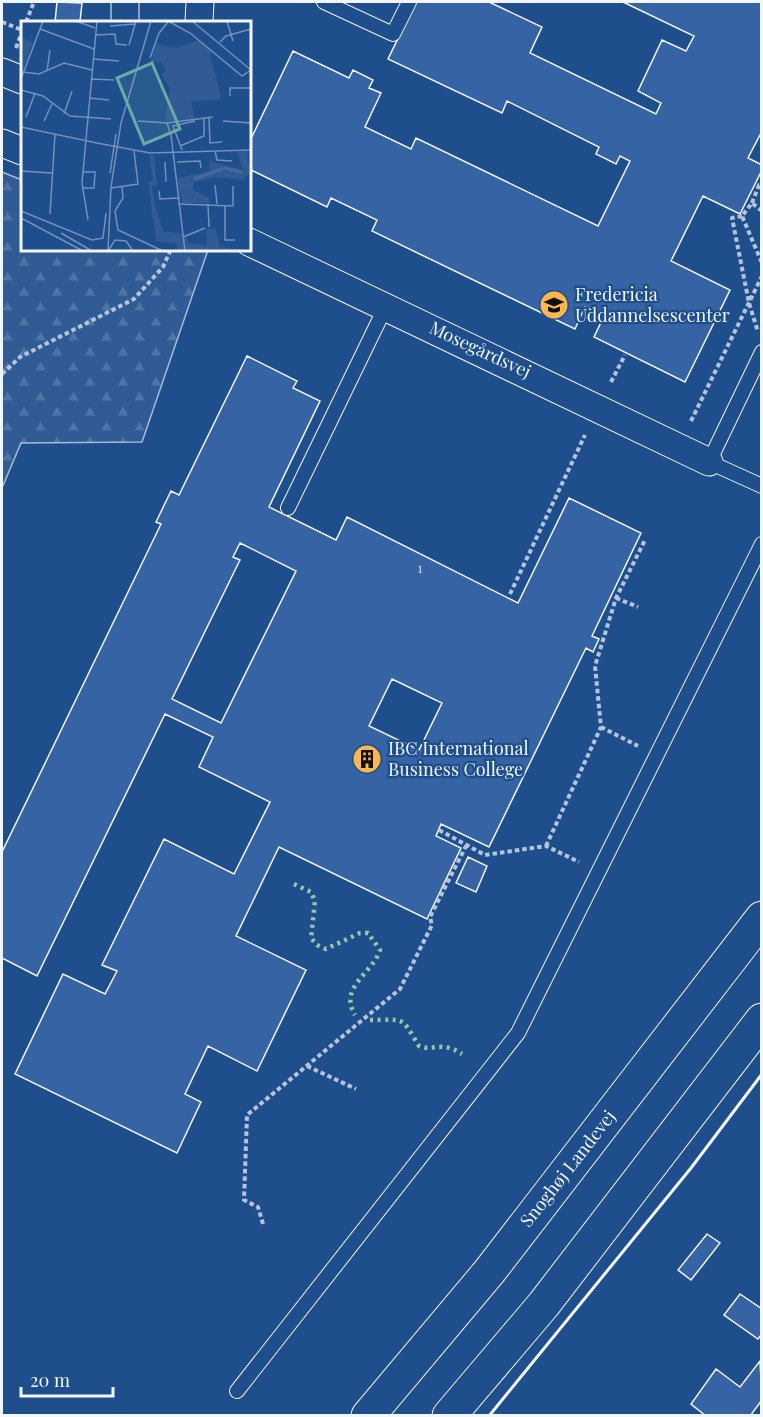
<svg xmlns="http://www.w3.org/2000/svg" width="763" height="1417" viewBox="0 0 763 1417" font-family="'Playfair Display',serif">
<style>
.forest{fill:url(#forest-firs);stroke:#a8bbd7;stroke-width:1.5}
.building{fill:#3563a3;stroke:#f2f6ff;stroke-width:1.5;fill-rule:evenodd}
.lines{fill:none;stroke-linecap:round;stroke-linejoin:round}
.lane-casing{stroke:#f2f6ff;stroke-width:16}
.street-casing{stroke:#f2f6ff;stroke-width:29}
.primary-casing{stroke:#f2f6ff;stroke-width:35}
.path{stroke:#b3c4dc;stroke-width:4;stroke-dasharray:4.5 3;stroke-linecap:butt}
.lane{stroke:#1f4e8c;stroke-width:14}
.street{stroke:#1f4e8c;stroke-width:27}
.primary{stroke:#1f4e8c;stroke-width:33}
.hedge{stroke:#97c8a6;stroke-width:4.5;stroke-dasharray:3 4.5;stroke-linecap:butt}
.wall{stroke:#f2f6ff;stroke-width:3}
.labels{text-anchor:middle;stroke-width:4.5;stroke-linejoin:round;paint-order:stroke}
.number-label{font-size:15px;fill:#c3d1e8}
.poi-label{font-size:18px;fill:#f2f6ff;stroke:#1f4e8c;text-anchor:start}
.street-label{font-size:18px;fill:#f2f6ff;stroke:#1f4e8c}
.inset-river{fill:none;stroke:#446ba0;stroke-width:3}
.inset-road{fill:none;stroke:#7391ba;stroke-width:1.5}
.view{fill:#6aa9a8;fill-opacity:0.15;stroke:#6aa9a8;stroke-width:3}
.inset-edge{fill:none;stroke:#f2f6ff;stroke-width:3}
</style>
<defs>
<pattern id="forest-firs" width="22" height="20" patternUnits="userSpaceOnUse" patternTransform="scale(1.5)"><rect width="22" height="20" fill="#305b95"/><path d="M5 1l3.5 6h-7zM16 11l3.5 6h-7z" fill="#4e73a5"/></pattern>
</defs>
<rect width="100%" height="100%" fill="#1f4e8c"/>
<path class="forest" d="M2,172l20,8v69l186,1 -66,192 -121,1 -19,45z"/>
<path class="building" d="M57,2l25,1 -2,19h-25z
M416,2h73l53,25 -12,26 126,61 5,-11 -23,-12 24,-51 24,11 8,-15 -71,-34h139v129l-14,27 14,7v5l-22,44 -37,-18 -32,65 59,29 -45,92 -91,-45 10,-21 -19,-9 -10,22 -203,-98 5,-11 -46,-22 -4,9 -78,-38v-26l44,-92 56,27 4,-8 20,10 -4,8 12,5 -16,34 46,22 5,-11 182,88 32,-65 -10,-5 -4,8 -20,-10 3,-7 -92,-46 -5,12 -114,-54z
M247,356l50,25 -4,7 27,13 -51,106 67,33 11,-23 171,86 51,-105 72,35 -49,103 7,3 -6,13 -7,-4 -97,199 -48,-23 -5,12 25,12 -34,71 -148,-72 -43,89 70,34 -49,101 -49,-25 -23,48 16,8 -24,51 -162,-79 48,-100 42,20 12,-23 -15,-6 62,-126 70,35 36,-72 -71,-35 14,-30 -48,-23 -128,262 -35,-18v-106l159,-328 -5,-2 15,-31 8,4zM240,543l56,28 -75,152 -49,-24 68,-139 -7,-3zM392,679l50,24 -23,47 -50,-24z
M468,857l19,9 -11,26 -20,-9z
M707,1234l13,9 -29,37 -13,-10z
M740,1294l22,15v25l-4,5 -34,-24z
M760,1361l2,39 -12,16h-44l-15,-12 25,-35 24,18z"/>
<g class="lines">
<g class="lane-casing">
<path id="lane" d="M324,2l69,32 16,-32
M762,352l-53,110 53,24
M288,508l98,-202
M237,1391l281,-358 244,-489"/>
</g>
<g class="street-casing">
<path id="street" d="M125,22v-20
M199,22l1,-20
M2,72l20,8
M2,143l20,8
M249,242l460,220"/>
</g>
<g class="primary-casing">
<path id="primary" d="M368,1416l121,-144 273,-354
M449,1416l95,-112 218,-284"/>
</g>
<path class="path" d="M2,22l20,8
M26,22l8,-20
M16,48l6,-16
M752,203l7,-18h3
M762,211l-10,-8 -10,13 20,47
M742,216l-10,2 17,85 9,29
M2,374l18,-17 114,-58 29,-32 8,-18
M611,382l14,-27
M691,421l71,-145
M510,594l75,-159
M616,598l22,9
M601,727l37,19
M439,830l46,25 61,-9 33,16
M546,846l55,-119 -6,-61 21,-68 29,-58
M307,1066l49,23
M263,1224l-5,-17 -14,-7 3,-85 153,-126 32,-64 -2,-8 36,-71"/>
<use href="#lane" class="lane"/>
<use href="#street" class="street"/>
<use href="#primary" class="primary"/>
<path class="hedge" d="M294,884l17,8 4,9 -4,37 6,7 9,4 34,-16h8l12,17c-7,23 -42,37 -25,65
M370,1020c36,0 30,-5 49,26 14,6 21,-6 43,8"/>
<path class="wall" d="M489,1416l202,-248 71,-94"/>
</g>
<defs>
<g id="school-disc" transform="scale(1.5)"><circle r="9.5" fill="#ffb74d" stroke="#1f4e8c"/><path d="M0-5L7-2L0 1L-7-2ZM-4 1L0 2.5L4 1V4Q0 6-4 4Z" fill="#111"/></g>
<g id="building-disc" transform="scale(1.5)"><circle r="9.5" fill="#ffb74d" stroke="#1f4e8c"/><path d="M-4-6H4V6H1V3H-1V6H-4ZM-2.5-4.3h1.7v1.8h-1.7ZM.8-4.3h1.7v1.8H.8ZM-2.5-1h1.7V.8h-1.7ZM.8-1h1.7V.8H.8Z" fill="#111"/></g>
</defs>
<g fill-rule="evenodd">
<use href="#school-disc" x="554" y="305"/>
<use href="#building-disc" x="367" y="759"/>
</g>
<g class="labels">
<g class="number-label">
<text x="420" y="573">1</text>
</g>
<g class="poi-label">
<text x="575" y="301">Fredericia<tspan x="575" dy="21">Uddannelsescenter</tspan></text>
<text x="388" y="755">IBC International<tspan x="388" dy="21">Business College</tspan></text>
</g>
<g class="street-label">
<text transform="translate(480 350) rotate(25)" y="6">Mosegårdsvej</text>
<text transform="translate(568 1169) rotate(-52)" y="6">Snoghøj Landevej</text>
</g>
</g>
<g transform="translate(21 21)">
<rect width="230" height="230" fill="#1f4e8c"/>
<path d="M0,17l12,4 -12,33zM172,169l15,7 2,6h-28v-12z" fill="#305b95"/>
<path d="M177,19l14,12 -2,3 11,41 -2,4 -28,1 4,19 -30,1 5,-32 -9,-15 5,-3 -5,-8 -11,-1 6,-18 20,4zM226,130l3,22 -8,7 -26,-3 -22,5 -1,8 -11,1 -3,10 -1,-23 31,-7v-10l34,9 -6,-18zM128,133l5,1 3,31h-5l3,20 8,25 21,3 5,9 18,3 -1,-17 9,-1 5,19 27,3h-70v-6l-21,-3 -8,-59 5,-1z" fill="#305b95"/>
<path class="inset-river" d="M173,158l30,-11 18,4"/>
<path class="inset-road" d="M55,0l19,7M147,0l22,12 52,43 9,-6M171,0l59,49M206,0l6,20M89,5l25,-2M19,8l54,20M74,14l20,-1 1,10 11,1M199,21l6,-6 25,-7M108,24l7,-24M129,37l9,-25 10,-12M72,38l26,2M26,50l3,-21M2,51l16,2 25,-11 28,7M0,58l22,-58M71,58l22,1M0,69l22,6 27,20 41,3M209,75v-8h21M68,77l20,2M43,93l8,-23M5,96l9,-24M188,96l1,26 12,-1M23,100l8,-17M117,100l29,2 4,12 14,116M202,100l28,2M146,102l46,-6M0,106l76,16M76,122l53,10 101,-3M159,125l24,-10v-18M161,129l-9,-24 22,-5M194,130l2,9 15,1M144,141l1,20M156,141l23,-1 1,7M0,150l31,2M89,152l6,-39M194,164l2,19M101,166l1,11 -8,13 3,19 45,21M61,167h12l1,-16h-12M90,167l27,-4 -4,-33M138,170l1,8 18,-1M157,183l55,2v-20M187,183l1,23M204,184v35h10M0,190l71,29 11,-2 3,-25M29,193l5,-80M0,197l62,33M67,199l-6,-37 15,-162M40,212l31,18M162,216l22,-9M87,230l3,-64 10,-64 30,-102M87,230l7,-11 11,1 7,10"/>
<path class="view" d="M131,42l28,66 -36,15 -27,-66z"/>
<rect width="230" height="230" class="inset-edge"/>
</g>
<rect width="763" height="1417" fill="none" stroke="#f2f6ff" stroke-width="6"/>
<path d="M21 1387v9h92v-9" fill="none" stroke="#f2f6ff" stroke-width="3"/>
<text x="30" y="1387" font-size="18" fill="#f2f6ff" stroke="#1f4e8c" stroke-width="4.5" paint-order="stroke">20 m</text>
</svg>
